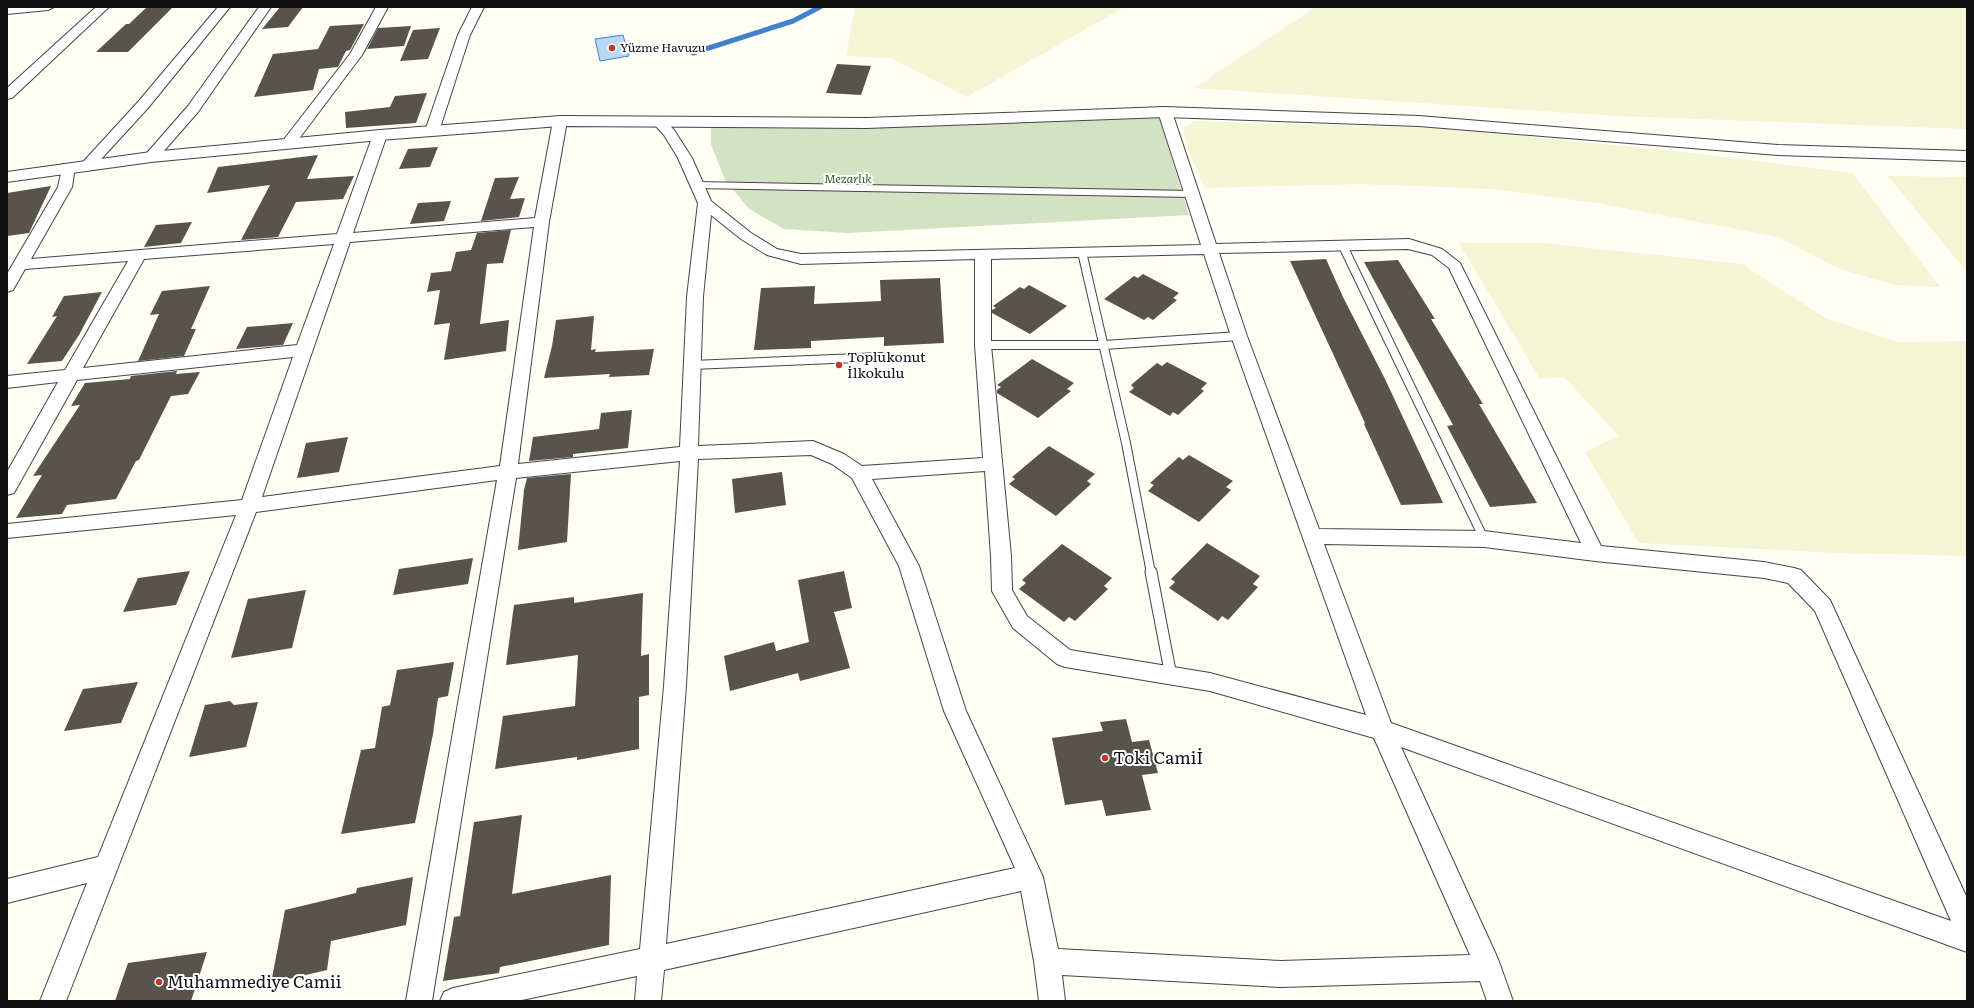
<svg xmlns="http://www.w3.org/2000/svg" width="1974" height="1008" viewBox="0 0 1974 1008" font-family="Literata,serif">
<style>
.farmland{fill:#f3f5d4}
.cemetery{fill:#d4e2c4}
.water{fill:#bad7f5;stroke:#4282cb}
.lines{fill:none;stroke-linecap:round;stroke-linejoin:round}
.stream{stroke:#4282cb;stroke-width:5}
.building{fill:#59534d}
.service-far2-casing{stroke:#444;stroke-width:8}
.service-far1-casing{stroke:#444;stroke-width:10}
.service-casing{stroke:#444;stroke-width:13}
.minor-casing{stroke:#444;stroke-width:2}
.tertiary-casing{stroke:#444;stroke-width:2}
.service-far2{stroke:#fff;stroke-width:6}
.service-far1{stroke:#fff;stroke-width:8}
.service{stroke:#fff;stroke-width:11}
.minor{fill:#fff;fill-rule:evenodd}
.tertiary{fill:#fff;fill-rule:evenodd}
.poi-dot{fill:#bf372a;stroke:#fff;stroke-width:1.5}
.labels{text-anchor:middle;stroke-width:4;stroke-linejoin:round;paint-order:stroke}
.far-poi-label{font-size:12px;fill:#111;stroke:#fff;text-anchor:start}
.far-park-label{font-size:12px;font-style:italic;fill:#266821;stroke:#fff}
.poi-label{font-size:14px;fill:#111;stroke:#fff;text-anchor:start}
.near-poi-label{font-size:17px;fill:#111;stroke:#fff;text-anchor:start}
</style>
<rect width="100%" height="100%" fill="#fffef4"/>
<path class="farmland" d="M855,7h269l-157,90 -77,-39 -44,-2z
M1316,7h651v122l-349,-13 -424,-28z
M1194,121l248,7 242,24 168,21 88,114 -45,-2 -58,-17 -59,-31 -181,-34 -106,-14 -129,-5 -157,4 -17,-38 -5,-22z
M1888,176l79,1v95z
M1459,243h84l199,21 83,54 73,24 69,-1v215l-130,-3 -198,-10 -54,-91 34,-16 -55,-59 -24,2z"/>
<path class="cemetery" d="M1159,117l30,98 -341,18 -64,-4 -35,-20 -24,-29 -14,-36v-20z"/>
<path class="water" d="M623,35l6,21 -29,5 -5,-22z"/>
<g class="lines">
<path class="stream" d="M693,53l100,-32 27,-14"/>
</g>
<path class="building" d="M147,7h26l-45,45h-32l30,-28h3z
M280,7h23l-15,20 -26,2z
M364,24l-14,26 -4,1 -8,16 -19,2 -6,21 -59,7 19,-43 45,-5 12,-23z
M411,26l-7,20 -37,3 11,-21z
M440,28l-12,31 -28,2 13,-31z
M837,64l34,2 -10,29 -35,-2z
M427,93l-11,30 -70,5 -1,-16 45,-5 5,-11z
M438,147l-8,20 -31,2 9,-20z
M318,155l-11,24 47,-3 -11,23 -47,3 -18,35 -37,3 29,-55 -63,8 11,-26z
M519,177l-9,22 15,-1 -6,19 -38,4 14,-43z
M51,186l-22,47 -22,3v-43z
M451,201l-7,20 -34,3 8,-21z
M192,222l-11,21 -37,4 12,-22z
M511,230l-8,33 -16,1 -7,60 29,-4 -3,31 -62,9 6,-37 -16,2 6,-35 -13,2 4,-19 20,-2 5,-19 15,-2 6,-17z
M1326,259l17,38 42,82 58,124 -42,2 -37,-81 1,-1 -75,-162z
M1398,260l37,59h-4l52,85h-4l58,99 -47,4 -43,-81 6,-1 -89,-163z
M1143,274l36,19 -6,5 4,2 -24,20 -5,-3 -4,3 -40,-21 30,-23 4,2z
M940,278l4,65 -60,3v-9l-73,4v7l-57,2 7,-62 54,-2 -1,18 67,-3 -1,-21z
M1029,285l38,21 -37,28 -38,-21v-3l4,-2 -3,-2 27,-19 4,2z
M210,286l-19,43h5l-12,27 -46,5 21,-47 -9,1 12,-24z
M102,292l-23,43 -17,26 -35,3 30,-48 -5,1 12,-21z
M594,316l-3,34 5,-1 -1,3 59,-3 -5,26 -40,2 1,-3 -66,4 8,-32 4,-26z
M293,323l-10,22 -47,4 11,-22z
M1032,359l42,24 -7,6 4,2 -33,27 -41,-25v-3l4,-3 -4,-2z
M1167,362l40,21 -6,6 3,2 -26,24 -5,-3 -3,4 -41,-24 5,-4 -3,-3 26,-22 5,3z
M177,371l-1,3 24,-2 -12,22 -17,2 -32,64 -3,1 -20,38 -49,6 -5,9 -46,4 26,-43 -9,1 47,-71 -9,1 14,-23 45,-4 1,-3z
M632,410l-4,38 -55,6v3l-44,4 4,-24 66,-8 2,-16z
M348,437l-9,35 -42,6 9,-35z
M1049,446l46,28 -8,7 4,3 -35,32 -47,-32 6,-5 -3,-2z
M1189,455l44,26 -7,6 5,3 -32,32 -51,-31 6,-6 -4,-2 29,-26 4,3z
M782,472l4,33 -51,8 -3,-34z
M571,474l-4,68 -49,8 6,-60 3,-12z
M1207,543l53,33 -7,8 5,3 -30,33 -6,-4 -4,5 -49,-33 6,-6 -4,-3z
M1062,544l50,34 -8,8 4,3 -33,32 -6,-4 -5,5 -45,-33 7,-6 -4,-3z
M473,558l-5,26 -75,11 6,-26z
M190,571l-14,34 -53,7 15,-34z
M844,571l8,37 -18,4 16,56 -50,13 -2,-8 -68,18 -6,-35 50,-14 2,9 33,-9 -11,-62z
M306,590l-14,58 -61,10 17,-59z
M643,593l-2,63 8,-2v41l-10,2v52l-62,11v-3l-82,12 8,-53 72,-10 3,-51 -72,10 8,-60 60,-8v6z
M454,662l-6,34 -10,2 -5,36 -18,89 -74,11 20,-84 14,-2 7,-41 8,-2 7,-35z
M138,682l-17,41 -57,8 19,-42z
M230,701l4,4 24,-3 -12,45 -57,10 16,-52z
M1126,719l6,23 17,-2 9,33 -16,2 9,35 -45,6 -4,-16 -37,5 -13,-67 51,-7 -3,-9z
M522,815l-10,79 99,-19 -2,70 -109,22 -1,6 -56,8 11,-64 6,-1 14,-94z
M413,877l-7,48 -75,16 -4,29 -56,13 14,-73 71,-17 1,-5z
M207,952l-16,49h-76l13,-38z"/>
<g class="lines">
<g class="service-far2-casing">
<path id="service-far2" d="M697,185l494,9"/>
</g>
<g class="service-far1-casing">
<path id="service-far1" d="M1343,246l141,293
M1082,252l44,191 25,130
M983,345h121l135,-9
M692,365l189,-8"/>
</g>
<g class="service-casing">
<path id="service" d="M1151,572l20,104"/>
</g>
<g class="minor-casing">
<path id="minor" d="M54,7l-6,3 -41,4v-6z
M96,7h13l-97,91 -5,1v-11z
M218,7h12l-82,101 -55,60h-10l-2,-3 2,-3 55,-60z
M259,7h12l-73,105 -42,48h-10l-2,-3 2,-3 42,-48z
M376,7h12l-26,48 -70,93h-10l-2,-3 2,-3 68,-88z
M472,7h12l-14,28 -31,96 -2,3h-10l-2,-3 33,-96z
M1165,108l5,1 2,3 44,132 193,-5 33,10 18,14 141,283 163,16 30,6 7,2 29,30 137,298v54l-566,-205 97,212 15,42h-26l-7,-20 -199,6 -219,-12 3,26h-26l-5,-40 -13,-70 -357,79 -3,31h-26l2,-25 -120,25h-77l4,-9 9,-4 187,-39 24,-263 16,-225 -164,17 -84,523h-26l91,-521 -241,32 -190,489h-26l47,-118 -80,20v-24l91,-22 138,-342 -229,23v-14l235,-24 51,-143 -216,23 -63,113 -7,2v-23l51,-90 -51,6v-12l58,-6 63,-109 -103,8 -12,21 -6,2v-18l51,-87 5,-23h10l2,3 -3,20 -41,72 306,-25 36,-99 2,-3h10l2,3 -34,98 182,-15 18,-97 2,-3h10l2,3 -18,101 -31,242 162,-17 7,-150 11,-94 -20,-45 -14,-23 -12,-13 2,-3h10l10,11 18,28 19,43 40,32 26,16 24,5 400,-9 -43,-133 2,-3zM711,215l30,24 26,16 34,9 174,-5v86l8,113 -121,8 -18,-12 -31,-13 -115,5 5,-149zM534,227l-34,239 -238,31 88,-255zM334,244l-37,101 -214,23 61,-109zM1408,249l24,6 17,13 132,275 -97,-12 -165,-2 -72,-193 -28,-83zM1204,254l27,82 135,379 -156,-42 -140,-23 -43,-34 -15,-26 -1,-34 -20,-211v-86zM811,455l21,9 20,14 47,88 45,145 71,157 -349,76 20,-258 12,-227zM985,471l6,85 1,35 21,37 44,36 8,3 145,24 164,47 96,217 -189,6 -223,-12 -15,-72 -77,-166 -47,-145 -47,-87zM1324,544l160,3 111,14 169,17 24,5 27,28 136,310 -560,-198z"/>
</g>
<g class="tertiary-casing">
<path id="tertiary" d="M1165,107l254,9 359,29 189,6v10l-189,-6 -359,-29 -254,-9 -299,11 -306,-2 -180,14 -229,22 -144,20v-10l144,-20 229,-22 180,-14 306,2z"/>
</g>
<use href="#service-far2" class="service-far2"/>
<use href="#service-far1" class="service-far1"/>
<use href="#service" class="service"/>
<use href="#minor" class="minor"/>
<use href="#tertiary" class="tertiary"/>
</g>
<g class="poi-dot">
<circle cx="612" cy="48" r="4"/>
<circle cx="839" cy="365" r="4"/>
<circle cx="1105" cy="758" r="4"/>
<circle cx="159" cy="982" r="4"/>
</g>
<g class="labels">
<g class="far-poi-label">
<text x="620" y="52">Yüzme Havuzu</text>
</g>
<g class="far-park-label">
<text x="848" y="183">Mezarlık</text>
</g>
<g class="poi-label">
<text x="847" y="362">Toplukonut<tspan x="847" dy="16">İlkokulu</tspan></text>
</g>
<g class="near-poi-label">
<text x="1113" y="764">Toki Camiİ</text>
<text x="167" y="988">Muhammediye Camii</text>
</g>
</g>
<rect width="1974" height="1008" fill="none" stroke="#111111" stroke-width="16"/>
</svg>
